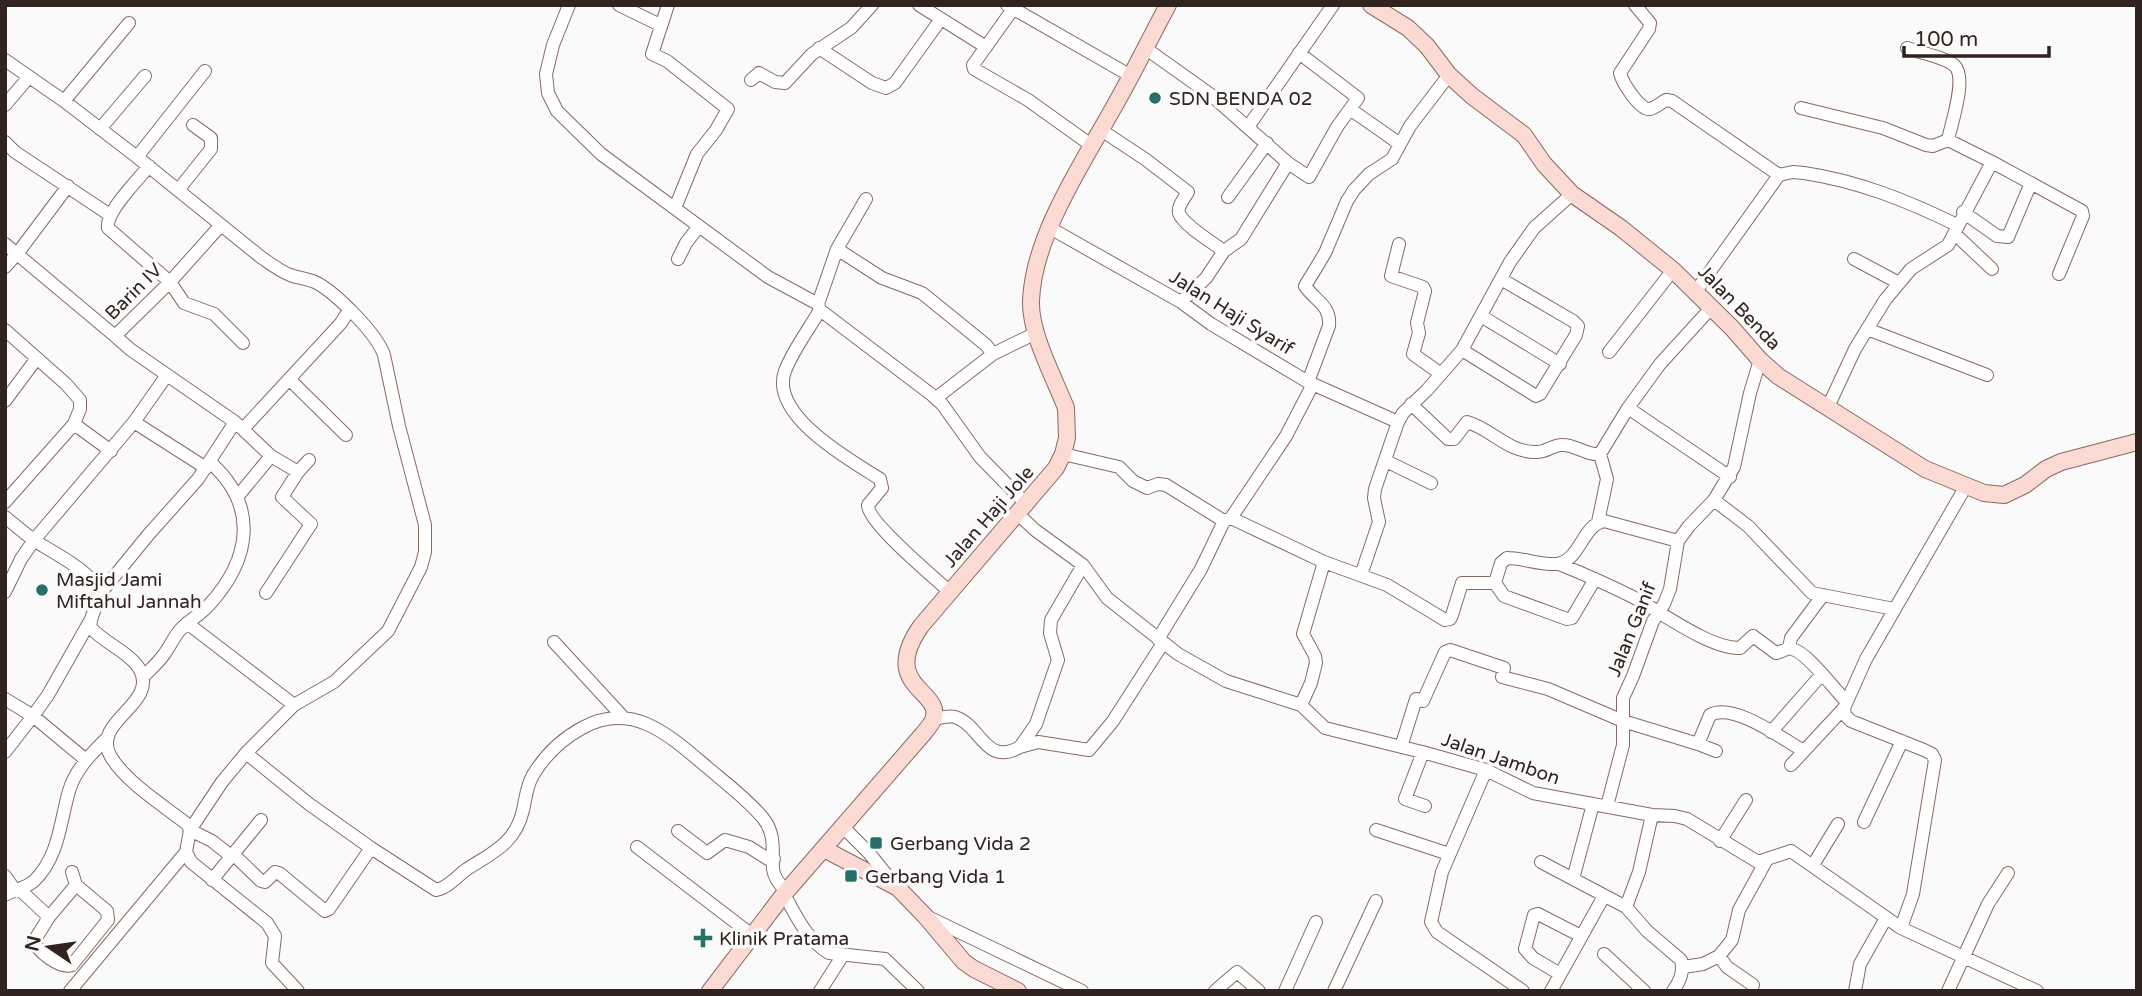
<svg xmlns="http://www.w3.org/2000/svg" width="2142" height="996" viewBox="0 0 2142 996" font-family="'Varela Round',sans-serif">
<style>
.lines{fill:none;stroke-linecap:round;stroke-linejoin:round}
.street-casing{stroke:#8a6962;stroke-width:14}
.secondary-casing{stroke:#8a6962;stroke-width:18}
.street{stroke:#fff;stroke-width:12}
.secondary{stroke:#fcdad4;stroke-width:16}
.poi-dot{fill:#277069;stroke:#fafafa;stroke-width:2.5}
.labels{text-anchor:middle;stroke-width:7;stroke-linejoin:round;paint-order:stroke}
.poi-label{font-size:19px;fill:#312320;stroke:#fafafa;text-anchor:start}
.street-label{font-size:19px;fill:#312320;stroke:#fafafa}
</style>
<rect width="100%" height="100%" fill="#fafafa"/>
<g class="lines">
<g class="street-casing">
<path id="street" d="M569,5l-16,40 -7,29 2,19 9,18 44,43 167,123 50,27 2,6 112,85 10,9 38,53 47,48
M619,5l41,20
M668,5l-16,49 15,7 61,48 -12,21 -19,24 -22,54
M919,5l67,42
M1007,5l124,71
M1635,5l15,18 -1,6 -29,44c2,9 20,38 30,36 5,-1 12,-7 16,-9l6,1 107,74
M1013,9l-40,56 1,4 54,31 63,45
M819,48l53,35 14,5 9,-5 46,-64
M1145,48l66,47 77,68 21,14 28,-50 21,-29 -59,-45
M1907,48c14,5 35,8 47,17 14,12 -3,59 -6,75
M5,60l59,41 73,56 125,101c9,6 18,13 28,17 9,3 19,4 27,8 20,11 60,51 67,72l15,71 26,99v27l-4,15 -33,64 -54,51 -40,23 -48,48 -24,29 -32,48 22,11 19,15
M751,80l8,-7 16,9 10,1 27,-29 39,-26 21,-23
M64,101l65,-78
M5,105l24,-28
M1801,108l82,20 43,17 7,1 15,-6 44,22
M1350,109l50,35
M1248,127l85,-122
M100,129l45,-53
M1101,130l44,29 43,33c-3,5 -11,15 -9,21 4,12 34,30 45,38
M5,142l10,10 95,63
M137,157l68,-86
M149,166c-11,14 -44,46 -41,62l62,54 14,21 30,11 29,29
M68,186l-51,68 98,82
M179,189l32,-40v-11l-18,-13
M1228,197l39,-54
M1963,212l34,24 11,1 23,-54
M221,225l-51,57 -55,54 16,14 104,72 36,34 27,16 11,-12
M1050,228l131,74 30,22 97,58 90,40
M1955,234l37,35
M5,244l12,10 -12,13
M1399,244l-8,32 32,11 2,4 -8,32 2,10 -6,21 28,20
M837,249l29,-50
M678,259l8,-16 13,-17
M1854,259l45,24
M1696,291l83,-116 14,-3 11,1c54,8 104,28 153,52
M1181,302l25,-24 18,-27 17,-12 47,-76
M818,304l19,-55 45,29 40,15 64,52 7,9
M820,310c-11,19 -27,40 -35,61 -16,44 65,89 95,108l2,9 -14,17c-1,17 67,73 82,87
M1481,316l79,48
M1867,329l120,46
M5,330l61,54 14,16v9l-6,15 -69,78
M1462,350l74,46 4,-2 36,-59 2,-9 -5,-5 -72,-42
M1609,352l64,-82
M289,379l57,56
M1308,382l21,-56c2,-21 -14,-25 -24,-40l20,-33 22,-52 7,-11 15,-16 23,-15 18,-33 39,-51
M936,398l57,-44 43,-21
M5,401l32,-43
M1411,404l37,35h6l13,-17c25,7 41,31 70,30 10,0 17,-8 26,-7 13,0 25,11 37,9l28,-46 32,-44 51,-56
M1828,407l27,-58 30,-49 26,-31 37,-24 44,-83 90,49 1,5 -24,58
M1628,408l102,69
M134,422l72,46
M74,424l37,27
M243,429l98,-106 8,-13
M1063,454l56,13 14,14 14,7 11,-4 8,1 58,36
M1386,461l45,22
M238,496l33,-40
M1714,500l34,26 64,67 82,16
M1018,514l17,16 48,35 24,33 71,56 48,27 75,24 24,23 101,25 60,17 47,23 119,22 23,1 12,3 71,43 33,-11 110,77 136,63
M5,517c10,8 20,17 30,24 16,10 59,32 63,50 3,14 -10,24 -7,37 12,14 41,26 49,42 18,34 -48,51 -30,85 14,26 54,51 77,69l3,6 -4,22 5,10 76,61 8,13 -3,27 26,28
M1231,518l93,44 63,23 58,35 5,-1 2,-4 10,-32h33l6,-20 6,-5c16,0 33,7 49,6 24,-2 26,-39 48,-43l74,20
M1598,522l9,-43 -7,-25
M1559,564c25,10 50,21 74,33 28,15 77,52 107,51l13,-12 23,17c6,-1 11,-6 16,-4 15,3 42,40 54,52
M1361,575l18,-53 -5,-24 1,-9 23,-67 5,-9 24,-23 35,-40 48,-88 24,-34 38,-34
M1495,583l9,13 63,23 5,-1 23,-39
M5,592l16,-33 13,-19 100,-118 33,-47
M266,593l45,-69 -29,-27 16,-25
M99,595l50,-61 49,-55 37,-57
M187,623l107,82
M1158,639l43,-70 23,-48 7,-3 55,-82 27,-52
M554,642l69,75
M1789,648l2,-10 32,-43
M143,677c8,-8 16,-15 22,-24 5,-7 9,-16 15,-23 8,-9 20,-15 29,-25 42,-46 50,-99 1,-143
M5,699l28,17 15,-21 42,-74
M1301,705l10,-22 5,-20 -1,-7 -12,-22 21,-72
M933,719c7,-1 15,-4 22,-2 26,8 30,50 65,30l16,-23 22,-64 -8,-27 1,-13 32,-55
M1771,732l51,-58
M1698,744l18,7
M1020,747l18,-5 51,8 24,-29 50,-78
M1401,747l15,-48 7,2 22,-49 5,-2 54,18 -2,9 46,12 75,32 75,23 12,-29c24,-13 72,24 94,36
M5,752l28,-36 53,44
M1423,752l-18,47 20,7
M246,753l63,51 62,44 65,42c12,-2 21,-14 31,-21 25,-16 49,-26 56,-59 3,-12 3,-23 10,-35 12,-20 29,-36 49,-47 51,-28 88,8 126,40 19,16 39,31 55,50 13,16 9,33 10,51 1,9 7,16 13,22
M1791,765l53,-57
M1486,770l-44,102 -11,50 6,10 86,59
M1607,806l16,-61v-47l10,-22 20,-55 11,-17 6,-15 8,-48 11,-15 25,-26 20,-33 16,-74 10,-33
M1652,815l-13,57 -13,35 21,24 34,29c3,12 -1,21 -8,31
M1864,822l38,-81
M843,827l26,26 25,31
M1376,830l73,24
M678,831l29,22 18,-13 24,7 19,12h6
M1720,841l26,-41
M637,847l115,88
M233,854l28,27 4,1 10,-10 4,1 46,38 4,-2 42,-61
M1541,862l85,45
M1813,865l25,-41
M72,872l4,13 -27,32 -15,24c4,11 26,28 38,24l36,-45 -1,-9 -31,-26
M5,876l10,14
M1573,879l20,-75
M212,880l49,-60
M19,889l30,28
M784,894c12,22 23,46 45,59l56,6 33,32
M5,895c9,-5 21,-7 29,-14 25,-24 26,-59 35,-90 6,-21 22,-37 37,-52
M930,918l152,73
M1901,928l12,-34 22,-134 -3,-6 -8,-4 -73,-29 -6,-6 -1,-7 22,-49 100,-173
M1604,954l40,37
M1719,956l8,11 26,18
M1683,967l20,-3 16,-8 13,-16 7,-30 27,-49
M1560,974l-27,-16 -8,-9 9,-34 4,-1 43,22
M70,991l116,-139
M820,991l23,-36
M1215,991l22,-19 22,19
M1285,991l31,-69
M1334,991l42,-90
M1551,991l53,-95
M1855,991l5,-27 26,-46
M1948,991l40,-87 20,-31"/>
</g>
<g class="secondary-casing">
<path id="secondary" d="M1371,5l37,23 19,18 22,29 23,21 52,39 20,29 28,30 49,34 52,42 59,58 28,32 18,16 147,93 59,24 20,2 21,-10 21,-16 15,-7 76,-20
M824,849l74,39 28,29 38,45 10,7 44,22
M710,991l74,-97 139,-160c3,-4 8,-9 10,-14 12,-30 -55,-32 -12,-94l135,-158 7,-14 4,-16 -1,-30c-12,-31 -36,-74 -35,-107 2,-65 53,-140 84,-196 19,-33 35,-67 53,-100"/>
</g>
<use href="#street" class="street"/>
<use href="#secondary" class="secondary"/>
</g>
<g class="poi-dot">
<circle cx="1155" cy="98" r="7"/>
<circle cx="42" cy="590" r="7"/>
<rect x="869" y="836" width="14" height="14" rx="3.5"/>
<rect x="844" y="869" width="14" height="14" rx="3.5"/>
<path d="M699.5 927.5h7v7h7v7h-7v7h-7v-7h-7v-7h7z"/>
</g>
<g class="labels">
<g class="poi-label">
<text x="1169" y="105">SDN BENDA 02</text>
<text x="56" y="586">Masjid Jami<tspan x="56" dy="22">Miftahul Jannah</tspan></text>
<text x="890" y="850">Gerbang Vida 2</text>
<text x="865" y="883">Gerbang Vida 1</text>
<text x="719" y="945">Klinik Pratama</text>
</g>
<g class="street-label">
<text transform="translate(133 291) rotate(-45)" y="7">Barin IV</text>
<text transform="translate(1740 307) rotate(46)" y="7">Jalan Benda</text>
<text transform="translate(1232 312) rotate(32)" y="7">Jalan Haji Syarif</text>
<text transform="translate(988 516) rotate(-49)" y="7">Jalan Haji Jole</text>
<text transform="translate(1631 629) rotate(-68)" y="7">Jalan Ganif</text>
<text transform="translate(1501 758) rotate(19)" y="7">Jalan Jambon</text>
</g>
</g>
<rect width="2142" height="996" fill="none" stroke="#312320" stroke-width="14"/>
<g transform="translate(49 947) rotate(283)" stroke="#fafafa" stroke-width="5" paint-order="stroke">
<path d="M0-5L12 26L0 18L-12 26Z" fill="#312320"/>
<text y="-10" font-size="19" font-weight="bold" text-anchor="middle" fill="#312320">N</text>
</g>
<path d="M1904 46v10h145v-10" fill="none" stroke="#312320" stroke-width="3.5"/>
<text x="1914" y="46" font-size="21" fill="#312320" stroke="#fafafa" stroke-width="5" paint-order="stroke">100 m</text>
</svg>
